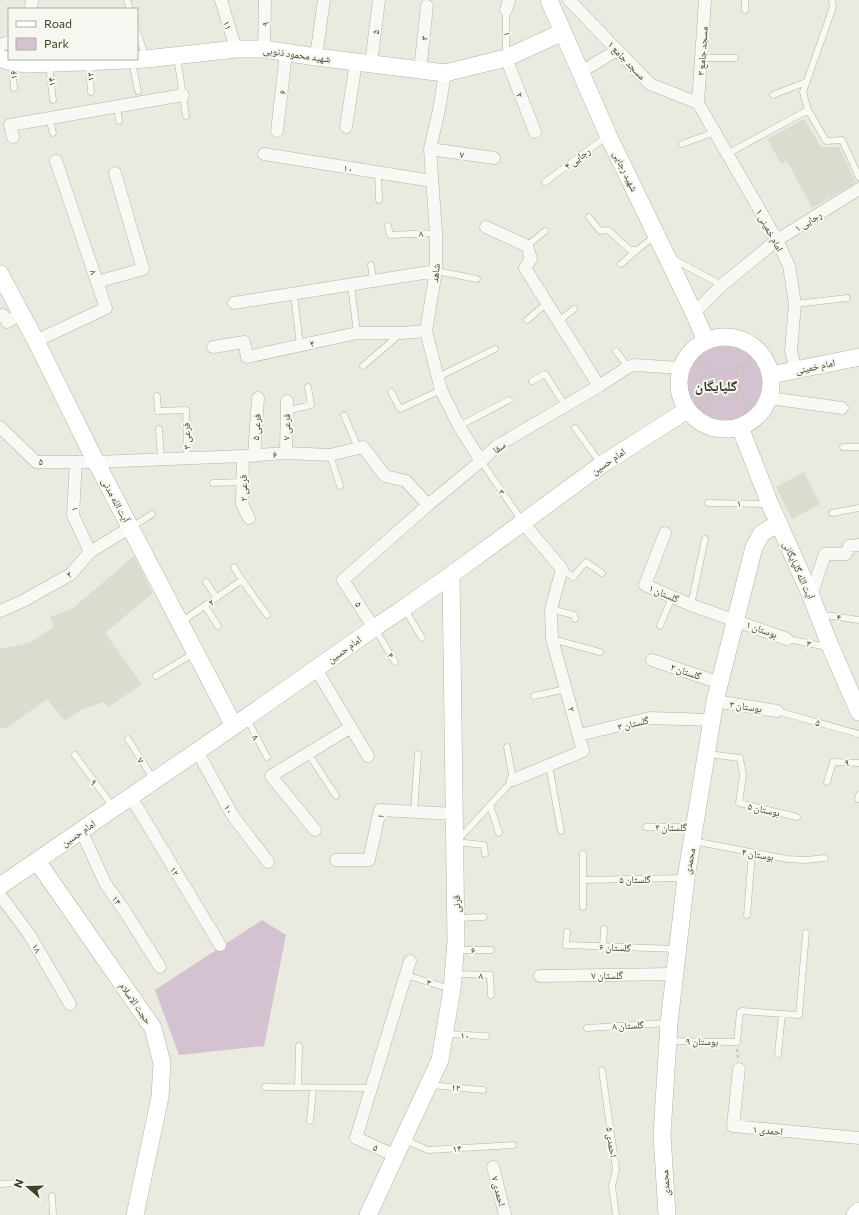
<svg xmlns="http://www.w3.org/2000/svg" width="859" height="1215" viewBox="0 0 859 1215" font-family="Commissioner,'Noto Naskh Arabic',sans-serif">
<style>
.built{fill:#dbdccf}
.green{fill:#d4c2d1}
.lines{fill:none;stroke-linecap:round;stroke-linejoin:round}
.lane-casing{stroke:#b4b4a6;stroke-width:7}
.street-casing{stroke:#b4b4a6;stroke-width:13}
.secondary-casing{stroke:#b4b4a6;stroke-width:18}
.path{stroke:#c4c5bb;stroke-width:2;stroke-dasharray:3 3;stroke-linecap:butt}
.lane{stroke:#f8f8f4;stroke-width:6}
.street{stroke:#f8f8f4;stroke-width:12}
.secondary{stroke:#fff;stroke-width:17}
.labels{text-anchor:middle;stroke-width:4;stroke-linejoin:round;paint-order:stroke}
.street-label{font-size:10px;fill:#404229;stroke:#f7f7f1}
.district-label{font-size:14px;font-weight:bold;fill:#31331b;stroke:#f7f7f1}
</style>
<rect width="100%" height="100%" fill="#eaeae1"/>
<path class="built" d="M804,119l17,28h18l17,36 -44,25 -25,-47 -6,3 -14,-25z
M804,472l16,32 -28,15 -16,-32z
M134,556l19,37 -48,40 37,51 -33,23 -6,-5 -23,8 -15,11 -18,-22 -40,29h-7v-79l29,-6 25,-16 -4,-10 22,-8z"/>
<path class="green" d="M688 383a37 37 0 1 1 74 0a37 37 0 1 1-74 0Z
M262,920l24,15 -22,111 -85,9 -24,-65z"/>
<g class="lines">
<g class="lane-casing">
<path id="lane" d="M127,0l3,9
M745,0v10
M137,31l9,27
M177,57l9,59
M506,57v-47
M701,58h34
M132,61l6,30
M12,64l2,24
M89,64l2,28
M49,65l4,35
M773,95l33,-13
M117,106l2,15
M808,110l-5,-18 30,-85 -1,-7
M49,118l4,15
M682,144l33,-12
M727,154l81,-44 18,31 16,-1 17,37
M378,173l1,27
M545,182l62,-46
M589,217l11,14 8,-1 22,20h7
M388,226l2,9 46,-2
M527,246l18,-15
M673,259l49,26
M621,264l16,-14 18,-14
M371,265l2,16
M436,271l41,8
M351,285l6,48
M294,294l6,52
M795,304l52,-6
M527,320l20,-17
M559,321l15,-12
M616,351l12,16
M363,366l37,-32
M438,377l57,-28
M532,381l13,-7 20,31
M391,392l9,17 41,-19
M157,396l1,15 28,-1 1,48
M286,411l25,-6 -3,-18
M344,415l14,33
M459,426l50,-26
M575,428l26,36
M159,429l2,30
M843,447h16
M330,455l10,31
M481,461l41,60
M213,483l29,-1
M708,503l61,1
M832,513l27,-5
M132,527l20,-13
M234,567l8,13 25,35
M562,569l11,8 13,-15 16,11
M206,582l11,16
M691,605l14,-66
M205,606l13,20
M404,608l18,30
M551,609l23,6 1,4
M819,614l40,6
M181,622l61,-42
M660,626l12,-29
M375,629l20,33
M552,639l48,13
M787,639l40,8
M156,676l38,-23
M534,696l32,-7
M777,711l82,23
M247,719l20,38
M128,739l26,41
M308,753l28,43
M708,754l32,4 3,17 -4,28 58,14
M75,755l38,52
M549,765l12,66
M827,782l6,-20 26,1
M858,799l1,-4
M490,805l9,28
M414,812l4,-58
M646,827h48
M458,840l55,-60 -6,-33
M693,841l94,18 19,1 19,-2
M455,842l29,3 1,9
M583,854v53
M583,880l102,-2
M747,915l5,-62
M457,918l27,-1
M567,932l-1,13 110,4
M603,946l1,-17
M457,950h34
M455,974l35,1 1,20
M406,975l44,14
M587,1028l80,-5
M446,1034l40,2
M669,1041l68,1 3,-30 2,-1 57,4 7,-82
M778,1054l4,-40
M602,1070l14,99 -4,17 4,29
M430,1085l53,5
M265,1087l107,1
M298,1087l1,-41
M310,1121l3,-33
M405,1140l23,10 85,-5
M0,1184l18,-1
M52,1196l1,19"/>
</g>
<g class="street-casing">
<path id="street" d="M221,0l15,49
M569,0l81,84 48,19
M31,9l1,-9
M506,10l3,-10
M0,45l9,-3
M264,49l1,-49
M316,57l8,-57
M506,58l29,74
M371,64l8,-64
M420,70l7,-64
M581,72l36,-22
M445,73l-6,37 -9,39 6,84v38l-10,60 15,59 18,36 22,35
M698,103l79,137 12,26 6,38 -4,47 5,19
M698,103l7,-103
M346,127l10,-65
M277,131l9,-78
M13,137l-3,-12 173,-30
M430,149l64,9
M264,154l168,27
M486,227l41,19 4,13 -6,9 74,118
M97,282l46,-13 -28,-96
M234,303l202,-32
M694,313l28,-28 55,-45 82,-51
M0,316l3,-1 4,7 14,-8
M36,341l70,-33 -50,-147
M213,347l31,-5 3,15 110,-24h44l25,-2
M769,398l73,10
M0,427l36,35h60l147,-6 43,-3 44,2 33,-8 22,29 21,5 22,24
M286,453l1,-52
M243,456l-1,48 7,14
M254,456l4,-58
M76,462l-3,53 17,37
M665,533l-20,52 46,20 96,34
M811,596l14,-42h21l3,-8 10,-1
M0,611l23,-10 48,-27 19,-22 41,-25
M374,628l-31,-48 85,-75 53,-44 16,-15 102,-60 29,-19 7,-2 46,3
M652,660l68,23
M316,669l52,87
M715,701l62,10
M579,735l71,-17 61,2
M197,751l36,65 35,46
M513,780l70,-29 -31,-112 -1,-30 11,-40 -39,-46
M131,797l89,148
M81,830l24,53 21,30 34,54
M315,830l-44,-54 80,-49
M336,860h33l11,-50 75,4
M0,895l29,39 41,70
M540,976l134,-2
M739,1069l-6,57 126,12
M396,1156l-40,-18 54,-177
M493,1167l12,48"/>
</g>
<g class="secondary-casing">
<path id="secondary" d="M549,0l59,135 86,178 12,28
M0,58l11,4 16,2 56,-2 63,-3 90,-10h28l52,8 129,16 61,-15 57,-26
M0,274l36,67 60,121 138,264
M679 383a46 46 0 1 1 92 0a46 46 0 1 1-92 0Z
M771,375l88,-18
M740,427l30,77 41,92 20,52 28,64
M37,861l116,167 9,35 -2,34 -25,118
M0,886l234,-160 140,-98 30,-20 47,-33 150,-110 86,-55
M368,1215l72,-155 12,-71 4,-47 -5,-367
M667,1215l-5,-81 7,-111 17,-145 29,-177 39,-154 8,-14 17,-10
M855,1215l4,-4"/>
</g>
<path class="path" d="M699,357l15,17
M710 384a15 15 0 1 1 30 0a15 15 0 1 1-30 0Z
M736,373l16,-16
M736,395l15,14
M699,408l15,-13
M737,1049l1,10"/>
<use href="#lane" class="lane"/>
<use href="#street" class="street"/>
<use href="#secondary" class="secondary"/>
</g>
<g class="labels">
<g class="street-label">
<text transform="translate(265 24) rotate(-89)" y="4">۹</text>
<text transform="translate(228 25) rotate(72)" y="4">۱۱</text>
<text transform="translate(375 32) rotate(-83)" y="4">۵</text>
<text transform="translate(506 34) rotate(-89)" y="4">۱</text>
<text transform="translate(424 38) rotate(-84)" y="4">۳</text>
<text transform="translate(702 51) rotate(-86)" y="4">مسجد جامع ۳</text>
<text transform="translate(297 54) rotate(8)" y="4">شهید محمود ذنوبی</text>
<text transform="translate(627 60) rotate(46)" y="4">مسجد جامع ۱</text>
<text transform="translate(13 75) rotate(-96)" y="4">۱۶</text>
<text transform="translate(90 77) rotate(-96)" y="4">۱۲</text>
<text transform="translate(51 82) rotate(-96)" y="4">۱۴</text>
<text transform="translate(282 92) rotate(-83)" y="4">۶</text>
<text transform="translate(520 95) rotate(69)" y="4">۲</text>
<text transform="translate(462 154) rotate(8)" y="4">۷</text>
<text transform="translate(577 158) rotate(-37)" y="4">رجایی ۴</text>
<text transform="translate(348 168) rotate(9)" y="4">۱۰</text>
<text transform="translate(626 171) rotate(64)" y="4">شهید رجایی</text>
<text transform="translate(808 221) rotate(-32)" y="4">رجایی ۱</text>
<text transform="translate(770 230) rotate(62)" y="4">امام خمینی ۱</text>
<text transform="translate(421 233) rotate(-2)" y="4">۸</text>
<text transform="translate(94 272) rotate(71)" y="4">۸</text>
<text transform="translate(435 273) rotate(-84)" y="4">شاهد</text>
<text transform="translate(312 343) rotate(-13)" y="4">۴</text>
<text transform="translate(815 366) rotate(-12)" y="4">امام خمینی</text>
<text transform="translate(256 427) rotate(-86)" y="4">فرعی ۵</text>
<text transform="translate(286 427) rotate(-89)" y="4">فرعی ۷</text>
<text transform="translate(186 436) rotate(-92)" y="4">فرعی ۳</text>
<text transform="translate(499 447) rotate(-36)" y="4">سقا</text>
<text transform="translate(275 454) rotate(-4)" y="4">۶</text>
<text transform="translate(41 461) rotate(6)" y="4">۵</text>
<text transform="translate(608 461) rotate(-34)" y="4">امام حسین</text>
<text transform="translate(243 488) rotate(-91)" y="4">فرعی ۲</text>
<text transform="translate(502 492) rotate(56)" y="4">۳</text>
<text transform="translate(116 500) rotate(62)" y="4">آیت الله مدنی</text>
<text transform="translate(739 503) rotate(1)" y="4">۱</text>
<text transform="translate(74 509) rotate(-89)" y="4">۱</text>
<text transform="translate(799 570) rotate(66)" y="4">آیت الله گلپایگانی</text>
<text transform="translate(69 574) rotate(-37)" y="4">۳</text>
<text transform="translate(664 593) rotate(23)" y="4">گلستان ۱</text>
<text transform="translate(211 602) rotate(-34)" y="4">۲</text>
<text transform="translate(359 604) rotate(57)" y="4">۵</text>
<text transform="translate(839 617) rotate(10)" y="4">۴</text>
<text transform="translate(762 629) rotate(20)" y="4">بوستان ۱</text>
<text transform="translate(809 643) rotate(12)" y="4">۳</text>
<text transform="translate(344 649) rotate(-35)" y="4">امام حسین</text>
<text transform="translate(391 655) rotate(59)" y="4">۴</text>
<text transform="translate(686 671) rotate(19)" y="4">گلستان ۲</text>
<text transform="translate(746 706) rotate(9)" y="4">بوستان ۳</text>
<text transform="translate(572 709) rotate(74)" y="4">۲</text>
<text transform="translate(818 722) rotate(16)" y="4">۵</text>
<text transform="translate(633 723) rotate(-13)" y="4">گلستان ۳</text>
<text transform="translate(256 737) rotate(62)" y="4">۸</text>
<text transform="translate(141 760) rotate(57)" y="4">۷</text>
<text transform="translate(847 762) rotate(3)" y="4">۹</text>
<text transform="translate(94 782) rotate(54)" y="4">۹</text>
<text transform="translate(229 809) rotate(60)" y="4">۱۰</text>
<text transform="translate(764 809) rotate(13)" y="4">بوستان ۵</text>
<text transform="translate(380 816) rotate(-69)" y="4">۱</text>
<text x="671" y="831">گلستان ۴</text>
<text transform="translate(78 833) rotate(-34)" y="4">امام حسین</text>
<text transform="translate(758 854) rotate(10)" y="4">بوستان ۴</text>
<text transform="translate(689 861) rotate(-79)" y="4">محمدی</text>
<text transform="translate(175 871) rotate(59)" y="4">۱۲</text>
<text transform="translate(635 879) rotate(-1)" y="4">گلستان ۵</text>
<text transform="translate(117 900) rotate(55)" y="4">۱۴</text>
<text transform="translate(456 904) rotate(-91)" y="4">قرنی</text>
<text transform="translate(615 947) rotate(2)" y="4">گلستان ۶</text>
<text transform="translate(37 948) rotate(60)" y="4">۱۸</text>
<text transform="translate(473 950) rotate(1)" y="4">۶</text>
<text transform="translate(481 975) rotate(2)" y="4">۸</text>
<text x="607" y="979">گلستان ۷</text>
<text transform="translate(429 982) rotate(17)" y="4">۳</text>
<text transform="translate(136 1003) rotate(55)" y="4">حجت الاسلام</text>
<text transform="translate(628 1025) rotate(-3)" y="4">گلستان ۸</text>
<text transform="translate(465 1035) rotate(3)" y="4">۱۰</text>
<text transform="translate(702 1041) rotate(1)" y="4">بوستان ۹</text>
<text transform="translate(456 1087) rotate(6)" y="4">۱۲</text>
<text transform="translate(768 1130) rotate(5)" y="4">احمدی ۱</text>
<text transform="translate(612 1142) rotate(82)" y="4">احمدی ۵</text>
<text transform="translate(376 1147) rotate(25)" y="4">۵</text>
<text transform="translate(457 1148) rotate(-4)" y="4">۱۴</text>
<text transform="translate(665 1183) rotate(-94)" y="4">محمدی</text>
<text transform="translate(499 1191) rotate(76)" y="4">احمدی ۷</text>
</g>
<g class="district-label">
<text x="716" y="391">گلپایگان</text>
</g>
</g>
<rect x="8" y="8" width="130" height="52" fill="#f7f7f1" stroke="#aeafa1"/>
<rect x="16" y="21" width="20" height="6" fill="#ffffff" stroke="#aeafa1"/>
<text x="44" y="28" font-size="12" fill="#404229">Road</text>
<rect x="16" y="38" width="20" height="12" fill="#d4c2d1" stroke="#aeafa1"/>
<text x="44" y="48" font-size="12" fill="#404229">Park</text>
<g transform="translate(28 1187) rotate(290)" stroke="#f7f7f1" stroke-width="3" paint-order="stroke">
<path d="M0-3L7 15L0 10L-7 15Z" fill="#404229"/>
<text y="-6" font-size="11" font-weight="bold" text-anchor="middle" fill="#404229">N</text>
</g>
</svg>
